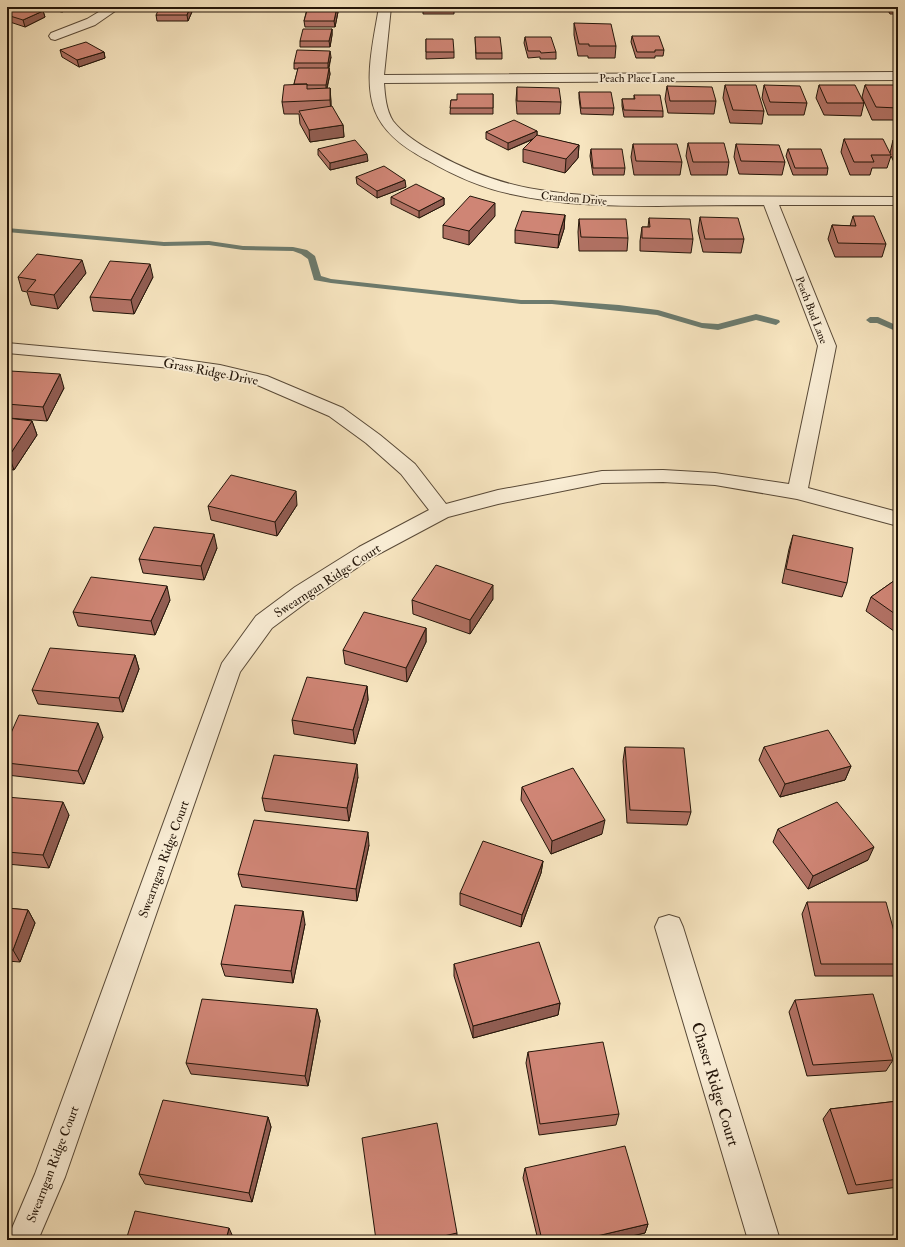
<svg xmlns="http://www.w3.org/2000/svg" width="905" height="1247" viewBox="0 0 905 1247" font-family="'IM FELL Double Pica',serif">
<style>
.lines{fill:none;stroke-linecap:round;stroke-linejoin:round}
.stream{fill:#6c7b6e;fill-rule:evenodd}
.minor-casing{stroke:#584937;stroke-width:2}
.minor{fill:#faeed6;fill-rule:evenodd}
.wall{fill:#b27265;stroke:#231509}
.shaded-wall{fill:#915d52;stroke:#231509}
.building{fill:#cf8575;stroke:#231509}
.labels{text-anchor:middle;stroke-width:3.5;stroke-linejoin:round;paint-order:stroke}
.far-street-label{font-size:11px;fill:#231509;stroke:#faeed6}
.street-label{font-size:13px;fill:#231509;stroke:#faeed6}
.near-street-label{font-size:16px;fill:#231509;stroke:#faeed6}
</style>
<rect width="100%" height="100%" fill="#f7e5c0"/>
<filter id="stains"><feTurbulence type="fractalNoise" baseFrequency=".005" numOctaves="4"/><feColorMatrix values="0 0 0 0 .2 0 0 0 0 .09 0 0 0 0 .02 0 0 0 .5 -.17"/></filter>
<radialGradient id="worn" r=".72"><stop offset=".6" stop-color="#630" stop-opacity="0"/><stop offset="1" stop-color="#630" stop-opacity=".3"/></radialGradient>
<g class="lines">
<path class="stream" d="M7,228l157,14 45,-1 34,5 50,1 14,3 8,6 6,20 10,3 190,21h31l67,5 39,5 44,13 16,1 38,-10 23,6 1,2 -4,3 -20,-5 -38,10 -16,-2 -45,-13 -38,-4 -67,-7h-31l-190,-21 -17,-3 -6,-21 -7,-5 -8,-3 -50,-1 -34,-5 -45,1 -157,-14z
M878,317l20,9v6l-21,-9h-7l-4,-3 4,-3z"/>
<g class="minor-casing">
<path id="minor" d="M107,7h14l-26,18 -40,15 -4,-1 -2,-3 2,-3 36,-14z
M379,7h12l-7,68 514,-3v8l-514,3c1,13 2,27 9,38 11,14 29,25 44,33 54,30 97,38 158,42l303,1v8h-119l57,141 -28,142 90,24v14l-101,-27 -82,-14 -52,-3 -61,1 -104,21 -50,13 -75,40 -62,42 -39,29 -32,44 -175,505 -27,63h-31l28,-66 187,-511 34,-47 39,-29 64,-40 70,-37 -28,-36 -35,-31 -37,-27 -74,-32 -35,-9 -49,-7 -164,-15v-10l164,15 49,7 47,11 76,32 37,27 35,29 31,40 52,-14 104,-19 61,-1 52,3 74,11 29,-138 -54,-141c-35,0 -70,0 -106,1 -49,0 -99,-1 -147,-12 -30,-6 -58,-19 -84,-34 -21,-11 -43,-26 -52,-49 -12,-30 -1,-73 4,-104z
M669,915l10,3 4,9 97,313h-32l-93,-313 4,-9z"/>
</g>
<use href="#minor" class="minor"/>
</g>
<path class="wall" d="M37,7h34l-9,5z
M194,7l-6,14h-31l-1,-6z
M297,7h42l-1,2v3l-3,15h-30l-1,-6 3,-12h-10z
M423,7h31v7h-31z
M464,7h39v3l-39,-1z
M517,7h31l-1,4h-29z
M563,7h42l-1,2h-41z
M623,7h30l-1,3h-28z
M886,7h12v7h-8z
M7,11h36l2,6 -20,10 -18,-6z
M574,23l42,23 -1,12h-27v-2h-10l-4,-21z
M332,29v6l-2,12h-30v-6z
M632,36l32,14 -1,6h-8v2h-19l-5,-16z
M475,37l27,16v6h-26z
M525,37l31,15v7h-16v-2l-12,1 -4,-15z
M426,39l28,13v6l-28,1z
M60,50l44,2 1,6 -26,9 -17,-10z
M331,57l-2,11 1,6 -3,15 3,-1 1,18 12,19 1,12 -34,5 -10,-18 -1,-10h-15l-2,-12 12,-18 4,-15h-4v-6z
M725,85l39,26 -2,13 -32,-1 -7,-25z
M764,85l43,18 -3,12h-36l-6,-17z
M819,85l45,18 -3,13 -37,-1 -8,-17z
M865,85l33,6v29h-26l-10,-23z
M667,86l49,15 -2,13 -46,-1 -3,-14z
M517,87l44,15 -1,12h-43l-1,-14z
M579,92l35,16 -1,7 -32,-1 -2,-16z
M493,94v20h-43l1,-14h6z
M634,95l29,16v6h-39l-2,-11v-7h12z
M537,131v5l42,9 -1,13 -13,15 -42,-11v-13l11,-10 -26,11 -22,-11v-7z
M844,139l46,14 3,-13h5v30l-7,-14 -4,12h-15l-2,7h-20l-9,-23z
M688,143l41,19 -2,13h-36l-5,-19z
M633,144l49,18 -2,13h-46l-3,-18z
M736,144l49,18 -3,13 -43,-1 -5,-17z
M318,149l50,12 -38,9 -12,-15z
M591,149l34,19 -1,7h-31l-3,-19z
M788,149l40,19 -1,7h-34l-7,-19z
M356,177l50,10 -29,11 -20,-14z
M391,197l53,1v7l-25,13 -28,-14z
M565,215l-1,14 -6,19 -43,-5v-13z
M495,216l-26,29 -26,-7v-13z
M853,216l33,28 -4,13h-47l-7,-18 4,-14 18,1z
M700,217l44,22 -3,14 -38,-1 -5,-21z
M649,218l44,21 -2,14 -51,-2v-10l2,-14h6z
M579,219l49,19 -1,13h-48l-1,-19z
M86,273l-28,36 -27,-4 -4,-13 -5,-1 -4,-14z
M153,277l-19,37 -41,-3 -3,-14z
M7,377l57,11 -17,33 -39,-3 24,3 5,14 -23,35 -7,-1z
M297,505l-20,31 -66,-16 -3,-14z
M793,535l54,48 -5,14 -60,-14 7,-34z
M217,548l-13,32 -61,-7 -4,-14z
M898,578v56l-32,-23 5,-14z
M493,599l-23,35 -57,-20 -1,-14z
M170,600l-15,35 -77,-9 -5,-14z
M426,628v14l-19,40 -62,-18 -2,-14z
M135,655l4,14 -16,43 -85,-8 -6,-14z
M367,686l1,14 -13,44 -61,-10 -2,-14z
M103,737l-19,47 -77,-9v-33z
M625,747l66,65 -4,13 -60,-2 -4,-62z
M764,747l87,19 -6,14 -65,17 -21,-37z
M358,777l-9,44 -84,-10 -3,-13z
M522,787l80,47 -51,20 -30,-54z
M7,797l62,18 -20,53 -42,-4z
M778,829l90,31 -60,29 -35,-47z
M369,845l-12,56 -115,-14 -4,-13z
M543,861l-2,12 -20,54 -61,-22v-12z
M807,902l91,44v25l-3,5h-80l-13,-62z
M7,908l21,2 7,13 -15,39 -13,-1z
M305,924l-12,59 -68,-7 -4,-12z
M454,964l106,39 -2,12 -85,23 -19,-62z
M795,1000l98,60 -7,11 -79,5 -18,-64z
M317,1009l3,12 -12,65 -117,-12 -5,-11z
M528,1052l91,62 -3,11 -77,10 -13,-72z
M898,1101v86l-50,7 -25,-75 7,-10z
M268,1117l3,10 -19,75 -107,-18 -6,-10z
M525,1168l123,56 -3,9 -31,7h-76l-15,-62z
M457,1233v7h-81z"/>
<path class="shaded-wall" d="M61,7h10l-9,5z
M190,7h4l-6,14 -1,-6z
M337,7l1,5 -3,15 -1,-6z
M43,11l2,6 -20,10 -2,-7z
M332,29v6l-2,12 -1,-6z
M330,51l1,6 -3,12v-6z
M104,52l1,6 -26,9 -2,-7z
M329,68l1,6 -4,17v-6z
M330,88l1,13v12l-1,-13z
M343,125l1,12 -34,5 -1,-12z
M537,131v6l-29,13v-7z
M579,145l-1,13 -13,15 1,-14z
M367,154l1,7 -38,9v-7z
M405,180l1,7 -29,11v-7z
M444,198v7l-25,13v-7z
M495,203v13l-26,29v-14z
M565,215l-1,14 -6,19 1,-13z
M82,260l4,13 -28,36 -4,-14z
M150,264l3,13 -19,37 -3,-14z
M60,374l4,14 -17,33 -4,-14z
M32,421l5,14 -23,35 -5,-14z
M296,491l1,14 -20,31 -2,-14z
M214,534l3,14 -13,32 -3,-14z
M493,585v14l-23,35v-14z
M167,586l3,14 -15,35 -4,-14z
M426,628v14l-19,40 -1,-14z
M135,655l4,14 -16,43 -4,-14z
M367,686l1,14 -13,44 -2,-14z
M98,723l5,14 -19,47 -6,-13z
M357,764l1,13 -9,44 -2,-13z
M851,766l-6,14 -65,17 5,-13z
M63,802l6,13 -20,53 -6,-13z
M605,820l-3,14 -51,20 1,-13z
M368,832l1,13 -12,56 -1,-12z
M874,847l-6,13 -60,29 5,-13z
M543,861l-2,12 -20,54 1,-12z
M28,910l7,13 -15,39 -7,-12z
M303,911l2,13 -12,59 -2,-12z
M560,1003l-2,12 -85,23v-12z
M317,1009l3,12 -12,65 -3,-10z
M268,1117l3,10 -19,75 -3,-9z
M648,1224l-3,9 -31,7h-34z
M229,1228l4,9 -1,3h-6z"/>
<path class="building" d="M15,7h15l13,4 -20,9 -16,-5v-4z
M160,7h30l-3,8h-31z
M308,7h29l-3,14h-30z
M574,23l37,1 5,22h-27v-2h-10z
M303,29h29l-3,12h-29z
M632,36h27l5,14h-9v2h-18z
M475,37h25l2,16h-26z
M525,37h26l5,15 -15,1 -1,-2h-12z
M426,39h27l1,13h-28z
M86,42l18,10 -27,8 -17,-10z
M297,50l33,1 -2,12h-34z
M298,68h31l-3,17h-19v-1h-13z
M307,84v5l23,-1v12l-48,2 2,-17z
M725,85h31l8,26 -31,-1z
M764,85l36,1 7,17 -37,-1z
M819,85h36l9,18h-37z
M865,85h30l3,6v17l-22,-1z
M667,86l45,1 4,14h-46z
M517,87l42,1 2,14 -44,-1z
M579,92h32l3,16h-33z
M457,94h36v14h-43l1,-8h6z
M634,95h26l3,16 -39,-1 -2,-11h13z
M332,106l11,19 -34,5 -10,-19z
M514,120l23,11 -29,12 -22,-11z
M537,135l42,10 -13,14 -43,-10z
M844,139h39l8,16h-20l3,7h-20z
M355,140l12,14 -37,9 -12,-14z
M893,140h5v10z
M688,143h36l5,19h-36z
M633,144h44l5,18 -46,-1z
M736,144l43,1 6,17 -44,-1z
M591,149h31l3,19h-32z
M788,149h33l7,19h-33z
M384,166l21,14 -28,11 -21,-14z
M416,184l28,14 -25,13 -28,-14z
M470,196l25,7 -26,28 -26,-6z
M522,211l43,4 -6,20 -44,-5z
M853,216h21l12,28 -48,-1 -6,-18 24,1z
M700,217l38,1 6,21h-39z
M649,218l41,1 3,20 -51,-1v-11h8z
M579,219h47l2,19 -47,-1z
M37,254l45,6 -28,35 -27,-4 9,-11 -18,-3z
M110,261l40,3 -19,36 -41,-3z
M10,371l50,3 -17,33 -36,-3v-27z
M7,418l25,3 -23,35h-2z
M231,475l65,16 -21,31 -67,-16z
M154,527l60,7 -13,32 -62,-7z
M793,535l60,13 -6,35 -61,-14z
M436,565l57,20 -23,35 -58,-20z
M91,577l76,9 -16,35 -78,-9z
M898,578v38l-27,-19z
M364,612l62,16 -20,40 -63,-18z
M50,648l85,7 -16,43 -87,-8z
M307,677l60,9 -14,44 -61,-10z
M19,715l79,8 -20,48 -71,-8v-21z
M828,730l23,36 -66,18 -21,-37z
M625,747l59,1 7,64 -61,-2z
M274,755l83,9 -10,44 -85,-10z
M573,768l32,52 -53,21 -30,-54z
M7,797l56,5 -20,53 -36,-3z
M837,802l37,45 -61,29 -35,-47z
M254,820l114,12 -12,57 -118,-15z
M483,841l60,20 -21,54 -62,-22z
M807,902h79l12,44v18h-77z
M235,905l68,6 -12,60 -70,-7z
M7,908l21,2 -15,40 -6,-1z
M539,942l21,61 -87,23 -19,-62z
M873,994l20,66 -80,5 -18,-65z
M202,999l115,10 -12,67 -119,-13z
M603,1042l16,72 -79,10 -12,-72z
M163,1100l105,17 -19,76 -110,-19z
M898,1101v78l-42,6 -26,-76z
M437,1123l20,110 -31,7h-50l-14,-102z
M625,1146l23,78 -68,16h-38l-17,-72z
M135,1211l94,17 -3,12h-100z"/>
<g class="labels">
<g class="far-street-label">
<text x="637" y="82">Peach Place Lane</text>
<text transform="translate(574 198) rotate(5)" y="4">Crandon Drive</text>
<text transform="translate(812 310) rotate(69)" y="4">Peach Bud Lane</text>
</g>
<g class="street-label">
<text transform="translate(211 371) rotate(11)" y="5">Grass Ridge Drive</text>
<text transform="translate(327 580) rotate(-33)" y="5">Swearngan Ridge Court</text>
<text transform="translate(163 859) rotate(-70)" y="5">Swearngan Ridge Court</text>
<text transform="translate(52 1164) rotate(-69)" y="5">Swearngan Ridge Court</text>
</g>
<g class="near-street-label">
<text transform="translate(716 1084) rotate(73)" y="6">Chaser Ridge Court</text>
</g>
</g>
<rect width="905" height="1247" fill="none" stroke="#f7e5c0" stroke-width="24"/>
<rect x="8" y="8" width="889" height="1231" fill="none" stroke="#231509" stroke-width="2"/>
<rect x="12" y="12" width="881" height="1223" fill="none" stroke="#231509"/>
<rect width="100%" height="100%" filter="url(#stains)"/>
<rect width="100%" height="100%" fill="url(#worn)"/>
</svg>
